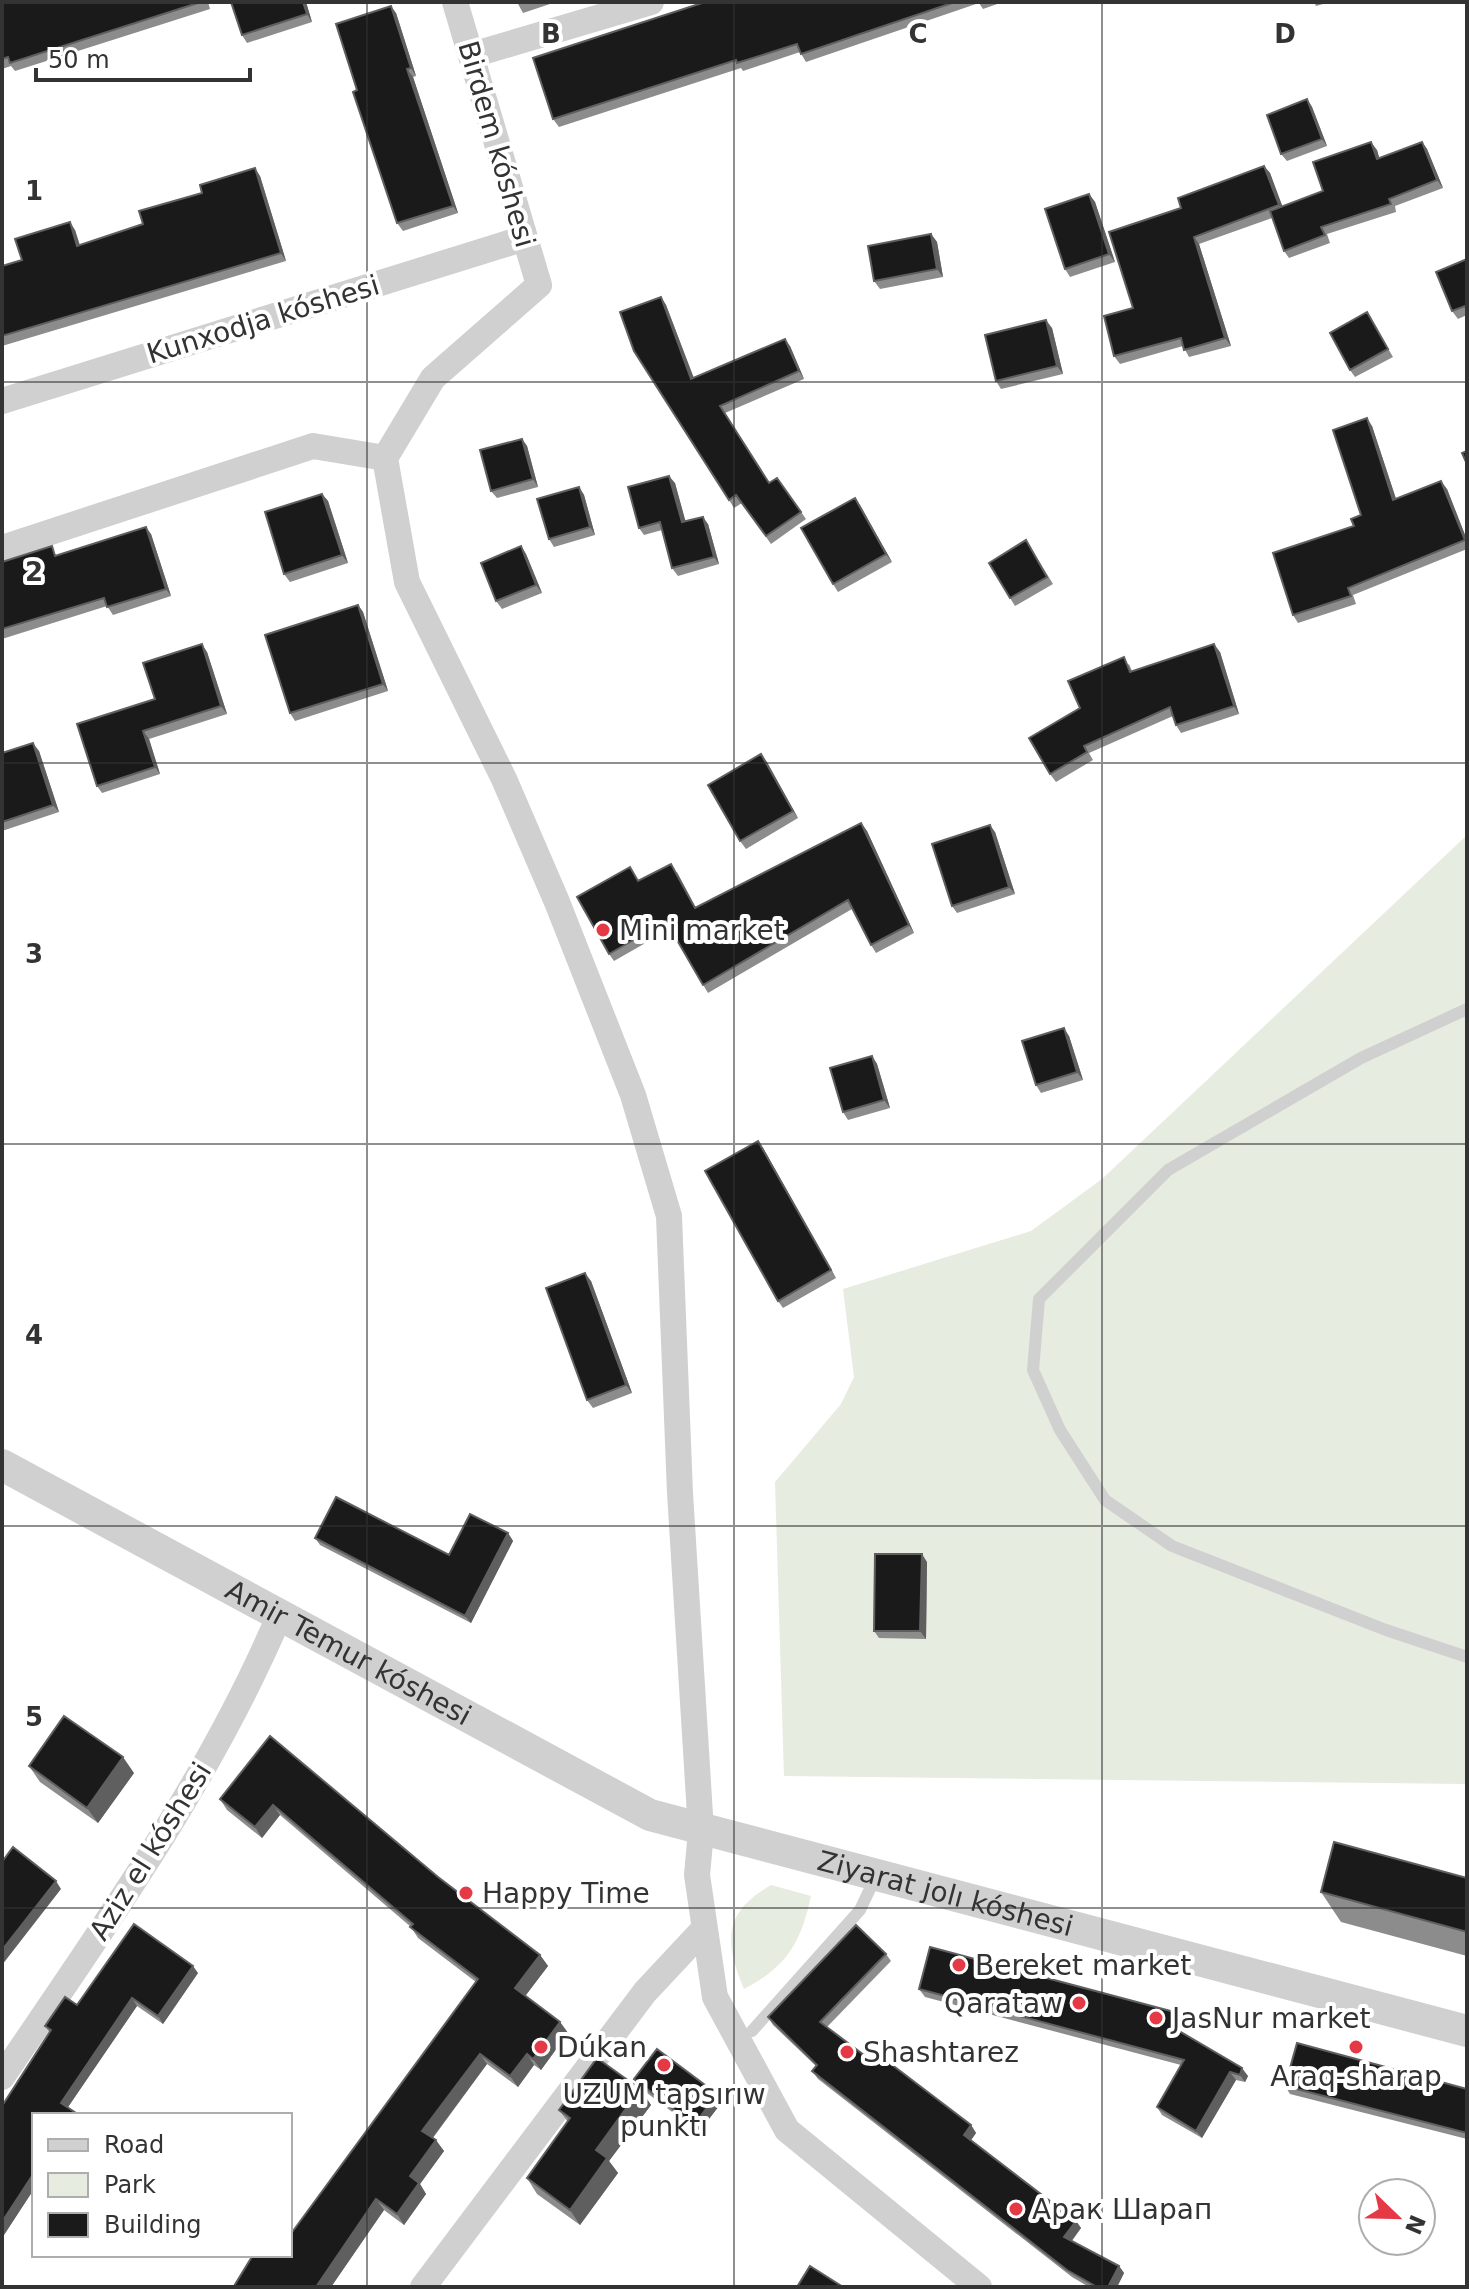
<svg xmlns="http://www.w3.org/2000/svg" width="1469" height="2289" viewBox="0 0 1469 2289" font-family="'DejaVu Sans',sans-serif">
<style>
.green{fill:#e6ecdf}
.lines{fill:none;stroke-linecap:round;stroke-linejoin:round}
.service{stroke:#d0d0d0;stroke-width:12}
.minor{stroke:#d0d0d0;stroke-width:26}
.tertiary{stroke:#d0d0d0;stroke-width:32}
.wall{fill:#8c8c8c}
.shaded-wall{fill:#5f5f5f}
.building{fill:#1a1a1a;stroke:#5f5f5f;stroke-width:2}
.grid{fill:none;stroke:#333;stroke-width:2;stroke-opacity:0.55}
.poi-dot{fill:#e63946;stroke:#fff;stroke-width:3}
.labels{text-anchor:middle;stroke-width:8;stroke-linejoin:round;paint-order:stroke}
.street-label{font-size:28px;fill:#333;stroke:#fff}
.poi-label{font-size:28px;fill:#333;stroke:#fff;text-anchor:start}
.grid-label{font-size:26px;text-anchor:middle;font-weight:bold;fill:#333;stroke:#fff;stroke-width:8;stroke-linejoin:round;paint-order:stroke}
</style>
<rect width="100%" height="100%" fill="#fff"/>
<path class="green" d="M1467,835v949l-683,-8 -9,-294 66,-78 13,-27 -11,-88 188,-58 71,-52z
M771,1885l40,11c-10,46 -24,71 -67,93 -20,-48 -21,-76 27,-104z"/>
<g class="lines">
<path class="service" d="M1467,1009l-106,49 -193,112 -129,129 -6,71 27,60 45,70 67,46 214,84 81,27
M752,2031l108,-121 16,-34"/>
<path class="minor" d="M455,2l84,283 -106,93 -48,80 22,124 97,197 53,123 76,193 36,121 11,277 21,338 -4,44 18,122 72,133 192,157
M472,55l179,-53
M2,401l523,-163
M2,548l311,-102 72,12
M2,2077c100,-148 208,-297 278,-463
M423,2287l222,-295 58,-62"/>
<path class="tertiary" id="s1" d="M2,1465l648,350 817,216"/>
</g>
<path class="wall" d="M2,2h206l2,7 -195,62 -4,-5 -9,3z
M231,2h75l6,20 -65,21 -5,-8z
M517,2h39l-33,11z
M705,2h298l-20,7 -4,-6 -173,59 -6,-10 -57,19 -2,-3 -182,59 -6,-8z
M1314,2h16l-14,4z
M396,13l20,63 -3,1 45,136 -55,18 -6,-8 -40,-133z
M1307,99l5,8 15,39 -40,15 -6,-7z
M1422,142l5,7 16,39 -48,18 1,6 -69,22 3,9 -41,15 -5,-7 -12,-33 -73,26 32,102 -42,11 -6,-11 -63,18 -6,-8 19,-48 48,-100 83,-42 6,7 12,34 41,-16 54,-41 2,8z
M260,176l26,85 -284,85v-80l20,-6 53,-30 5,15 63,-21z
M1089,194l6,8 20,60 -45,15 -5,-8z
M931,234l6,8 6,35 -63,12 -6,-8z
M1467,259v56l-9,4 -6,-8z
M661,297l5,8 28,73 96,-32 14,33 -79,34 44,70 8,-5 29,41 -35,25 -29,-41 -8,5 -5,-8z
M1367,312l26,45 -38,20 -5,-7z
M1052,328l11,46 -62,15 -5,-8z
M1372,426l24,73 51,-10 20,51v9l-114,46 3,9 -58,19 -5,-8 61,-89 7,-11z
M522,439l5,7 11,41 -41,11 -6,-7z
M675,483l10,38 23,3 11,40 -41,12 -6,-8 -10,-38 -18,5 -5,-7z
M579,487l5,8 11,40 -41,12 -5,-8z
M322,494l6,7 20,62 -58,19 -6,-8z
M855,498l37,64 -54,30 -5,-8z
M151,534l20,62 -58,19 -6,-9 -105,33v-77l56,-7z
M1026,540l27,44 -38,22 -5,-8z
M521,546l5,8 16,39 -40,16 -6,-8z
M358,605l5,7 25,79 -93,30 -5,-8z
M207,652l20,62 -78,25 11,35 -58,19 -5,-7 58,-87z
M1220,652l19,62 -58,19 -5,-8 -3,-9 -84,37 4,7 -37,22 -6,-8 30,-66 49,-44 3,7z
M39,751l20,61 -57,19v-78z
M761,754l37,64 -52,31 -6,-8z
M861,823l6,8 47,102 -38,20 -5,-8 -19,-36 -144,84 -38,-64 -56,32 -5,-7 30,-73 38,-9 19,36z
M995,832l20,62 -58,19 -5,-7z
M1069,1036l14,44 -42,13 -5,-8z
M872,1056l5,8 13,44 -42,12 -5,-8z
M763,1148l73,130 -53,30 -5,-7z
M591,1281l41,112 -39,15 -6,-8z
M508,1533l5,8 -42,82 -151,-78 -5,-7 134,17z
M927,1562l-1,77 -47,-1 -5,-7z
M270,1736l168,141 102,78 8,11 -23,30 35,26 8,11 -27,37 -7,-5 -16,22 -31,-23 -54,74 11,13 -24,33 6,10 -22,31 -20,-15 -53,77h-96l-1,-1 56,-31 3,-24 183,-249 -58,-44 -7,-11 -131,-112 -18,23 -35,-28 -7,-11z
M29,1766l105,7 -36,50 -58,-41z
M1467,1878v78l-126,-34 -20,-30z
M886,1954l5,7 -64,66 37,28 107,70 5,8 -5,7 105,81 5,7 -9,13 47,25 5,7 -7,14h-28l-17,-10 -254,-198 -6,-8 4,-5 -43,-41 -5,-8z
M198,1973l-35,51 -26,-18 -69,101 12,8h-46v74l-32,49 48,-205 -5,-7 32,-21z
M919,1989l264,32 -3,10 68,45 -3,6 -9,-2 -34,58 -40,-23 -5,-8 24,-42 -256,-68z
M634,2079l83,15 5,8 -23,30 -60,-45z
M1285,2086l182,3v50l-177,-45z
M640,2089l11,16 -42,56 9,12 -38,52 -43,-31 -10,-16 41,-56 -9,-12z"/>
<path class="shaded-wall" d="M303,2h3l6,20 -5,-8z
M391,6l5,7 20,63 -5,-8z
M407,69l6,8 45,136 -5,-7z
M1307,99l5,8 15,39 -5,-7z
M1371,142l6,8 5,17 -5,-8z
M1422,142l5,7 16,39 -6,-8z
M1264,166l6,7 15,40 -6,-8z
M255,168l5,8 26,85 -5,-8z
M1089,194l6,8 20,60 -6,-8z
M70,222l5,8 7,23 -5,-7z
M931,234l6,8 6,35 -6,-8z
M1194,237l5,7 32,102 -6,-8z
M661,297l5,8 31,82 -6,-8z
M1046,320l6,8 11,46 -6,-8z
M785,339l5,7 14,33 -5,-8z
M1367,418l5,8 27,82 -6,-8z
M522,439l5,7 11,41 -5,-8z
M669,476l6,7 13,47 -6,-8z
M1441,481l6,8 20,51v3z
M579,487l5,8 11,40 -5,-8z
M322,494l6,7 20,62 -6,-8z
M855,498l5,7 32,57 -6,-8z
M703,517l5,7 11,40 -5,-7z
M146,527l5,7 20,62 -5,-7z
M521,546l5,8 16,39 -6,-8z
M358,605l5,7 25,79 -5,-7z
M202,644l5,8 20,62 -6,-8z
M1214,644l6,8 19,62 -5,-8z
M143,731l6,8 11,35 -5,-7z
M33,743l6,8 20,61 -6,-7z
M761,754l6,8 31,56 -5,-7z
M861,823l6,8 47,102 -5,-8z
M990,825l5,7 20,62 -6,-7z
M1064,1028l5,8 14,44 -6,-8z
M872,1056l5,8 13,44 -6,-8z
M758,1141l5,7 73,130 -5,-8z
M585,1273l6,8 41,112 -6,-8z
M508,1533l5,8 -42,82 -6,-7z
M922,1554l5,8 -1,77 -6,-8z
M123,1757l11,16 -36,50 -11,-15z
M273,1805l7,10 -18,23 -7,-11z
M56,1881l5,8 -59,76v-15z
M540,1955l8,11 -25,33 -8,-11z
M193,1966l5,7 -35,51 -5,-8z
M132,1998l5,8 -71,104 -5,-7z
M1178,2013l5,8 -4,14 -5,-7z
M560,2022l8,11 -27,37 -8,-11z
M480,2054l7,10 -57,77 -8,-10z
M527,2054l7,11 -16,22 -8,-11z
M1242,2068l6,8 -3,6 -5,-7z
M1230,2072l6,8 -34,58 -6,-7z
M640,2089l11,16 -42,56 9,12 -38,52 -10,-15 26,-60z
M717,2094l5,8 -23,30 -5,-7z
M971,2125l5,8 -7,10 -5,-8z
M436,2140l8,11 -24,33 6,10 -22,31 -7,-11 13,-38z
M32,2176l2,3v10l-32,49v-16z
M376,2199l8,11 -53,77h-15z
M1076,2221l5,7 -12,16 -5,-7z
M1119,2266l5,7 -7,14h-9z"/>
<path class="building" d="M2,2h199l-191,61 -2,-6 -6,2z
M231,2h72l4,12 -65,21z
M705,2h250l-154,52 -4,-10 -60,19 -1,-3 -183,59 -20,-61z
M391,6l20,62 -4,1 46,137 -56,17 -44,-131 4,-2 -21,-66z
M1307,99l15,40 -41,15 -14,-39z
M1371,142l6,17 45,-17 15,38 -48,19 2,5 -70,23 4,8 -41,16 -14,-40 53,-20 -10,-29z
M1264,166l15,39 -85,32 31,101 -41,12 -3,-12 -67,18 -10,-40 29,-8 -24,-76 72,-24 -3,-10z
M255,168l26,85 -279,83v-70l20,-6 -7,-21 55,-17 7,24 66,-22 -4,-13 63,-18 -2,-8z
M1089,194l20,60 -44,15 -20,-60z
M931,234l6,35 -63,12 -6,-35z
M1467,259v52l-2,-5 -13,5 -16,-39z
M661,297l30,82 94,-40 14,32 -79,35 49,77 8,-5 24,34 -35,24 -30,-41 -7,5 -95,-149 -14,-39z
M1367,312l21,37 -38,21 -20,-37z
M1046,320l11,46 -61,15 -11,-46z
M1367,418l26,82 48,-19 24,59 -117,48 3,8 -58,19 -20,-62 81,-27 -3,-7 10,-4 -28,-85z
M522,439l11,40 -42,12 -11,-41z
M1467,451v13l-5,-11z
M669,476l13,46 21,-5 11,40 -42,11 -12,-46 -21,6 -11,-41z
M579,487l11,40 -41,12 -12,-40z
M322,494l20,61 -58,19 -19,-62z
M855,498l31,56 -53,30 -32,-56z
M146,527l20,62 -59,18 -3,-9 -102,31v-67l50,-16 3,10z
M1026,540l21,37 -37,21 -21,-35z
M521,546l15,39 -40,16 -15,-38z
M358,605l25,79 -93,29 -25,-78z
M202,644l19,62 -78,25 12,36 -58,19 -20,-62 78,-25 -12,-36z
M1214,644l20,62 -58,19 -6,-18 -86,39 3,6 -37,22 -21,-36 51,-30 -12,-27 56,-24 6,15z
M33,743l20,62 -51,17v-69z
M761,754l32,57 -53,30 -32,-56z
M861,823l48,102 -38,20 -23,-45 -145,85 -37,-64 -57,33 -32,-57 53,-30 8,14 33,-17 24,44z
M990,825l19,62 -57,19 -20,-62z
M1064,1028l13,44 -41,13 -14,-44z
M872,1056l12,44 -41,12 -13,-44z
M758,1141l73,129 -53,31 -73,-130z
M585,1273l41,112 -39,15 -41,-112z
M336,1497l113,58 21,-41 38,19 -43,83 -150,-78z
M875,1554h47l-2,77h-46z
M64,1716l59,41 -36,51 -58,-42z
M270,1736l168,141 102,78 -25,33 45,34 -27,37 -6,-5 -17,22 -30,-22 -58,77 14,9 -26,36 9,7 -22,31 -21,-15 -60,88h-80l-2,-1 19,-31h37v-26l3,2 185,-252 -68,-52 3,-3 -140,-119 -18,22 -35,-28z
M1334,1842l133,36v54l-146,-40z
M13,1847l43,34 -54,69v-88z
M134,1924l59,42 -35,50 -26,-18 -71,105 18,12h-45v62l-2,-1 -30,46v-116l49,-76 -6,-4 20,-29 12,8z
M856,1925l30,29 -66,68 44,33 6,-7 101,77 -7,10 112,86 -12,16 55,29 -11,21h-11l-30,-17 -255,-199 5,-6 -49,-48z
M930,1947l248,66 -4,15 68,40 -2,7 -10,-3 -34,59 -39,-24 27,-47 -265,-71z
M1297,2043l170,46v44l-182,-47z
M657,2049l60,45 -23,31 -60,-46z
M597,2058l43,31 -44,61 11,8 -37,52 -43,-32 43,-60 -11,-8z
M810,2266l33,21h-46z"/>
<path class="grid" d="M367,2v2285M734,2v2285M1102,2v2285M2,382h1465M2,763h1465M2,1144h1465M2,1526h1465M2,1908h1465"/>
<g class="poi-dot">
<circle cx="603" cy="930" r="8"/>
<circle cx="466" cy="1893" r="8"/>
<circle cx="959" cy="1965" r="8"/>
<circle cx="1079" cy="2003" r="8"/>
<circle cx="1156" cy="2018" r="8"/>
<circle cx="541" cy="2047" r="8"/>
<circle cx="1356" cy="2047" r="8"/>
<circle cx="847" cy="2052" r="8"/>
<circle cx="664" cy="2065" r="8"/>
<circle cx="1016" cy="2209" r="8"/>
</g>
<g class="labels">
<g class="street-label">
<text transform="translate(497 144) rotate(74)" y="10">Birdem kóshesi</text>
<text transform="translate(263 319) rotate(-17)" y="10">Kunxodja kóshesi</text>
<text dy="10" stroke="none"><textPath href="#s1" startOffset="394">Amir Temur kóshesi</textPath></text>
<text transform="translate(150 1851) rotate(-58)" y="10">Aziz el kóshesi</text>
<text dy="10" stroke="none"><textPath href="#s1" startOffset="1042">Ziyarat jolı kóshesi</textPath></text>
</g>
<g class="poi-label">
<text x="619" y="940">Mini market</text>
<text x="482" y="1903">Happy Time</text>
<text x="975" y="1975">Bereket market</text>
<text x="1063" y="2013" text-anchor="end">Qarataw</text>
<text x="1172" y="2028">JasNur market</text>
<text x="557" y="2057">Dúkan</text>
<text x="863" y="2062">Shashtarez</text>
<text x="1356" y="2086" text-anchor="middle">Araq-sharap</text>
<text x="664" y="2104" text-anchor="middle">UZUM tapsırıw<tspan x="664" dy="32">punktı</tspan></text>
<text x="1032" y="2219">Арак Шарап</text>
</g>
</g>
<g class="grid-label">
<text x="551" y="43">B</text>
<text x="918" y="43">C</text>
<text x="1285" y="43">D</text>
<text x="34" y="200">1</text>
<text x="34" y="581">2</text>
<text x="34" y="963">3</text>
<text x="34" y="1344">4</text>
<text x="34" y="1726">5</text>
</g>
<rect width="1469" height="2289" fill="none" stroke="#333333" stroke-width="8"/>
<rect x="32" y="2113" width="260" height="144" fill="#ffffff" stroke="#adadad" stroke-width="2"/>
<rect x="48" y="2139" width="40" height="12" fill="#d0d0d0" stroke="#adadad" stroke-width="2"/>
<text x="104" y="2153" font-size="24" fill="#333333">Road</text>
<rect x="48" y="2173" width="40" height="24" fill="#e6ecdf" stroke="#adadad" stroke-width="2"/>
<text x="104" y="2193" font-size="24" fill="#333333">Park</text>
<rect x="48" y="2213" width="40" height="24" fill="#1a1a1a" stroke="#adadad" stroke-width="2"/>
<text x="104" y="2233" font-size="24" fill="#333333">Building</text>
<g transform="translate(1397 2217) rotate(113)"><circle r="38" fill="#ffffff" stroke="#adadad" stroke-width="2"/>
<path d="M0-6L14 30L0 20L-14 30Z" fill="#e63946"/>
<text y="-12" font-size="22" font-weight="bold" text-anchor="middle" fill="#333333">N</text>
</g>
<path d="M36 68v12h214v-12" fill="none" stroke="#333333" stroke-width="4"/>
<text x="48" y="68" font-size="24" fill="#333333" stroke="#ffffff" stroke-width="6" paint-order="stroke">50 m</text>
</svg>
